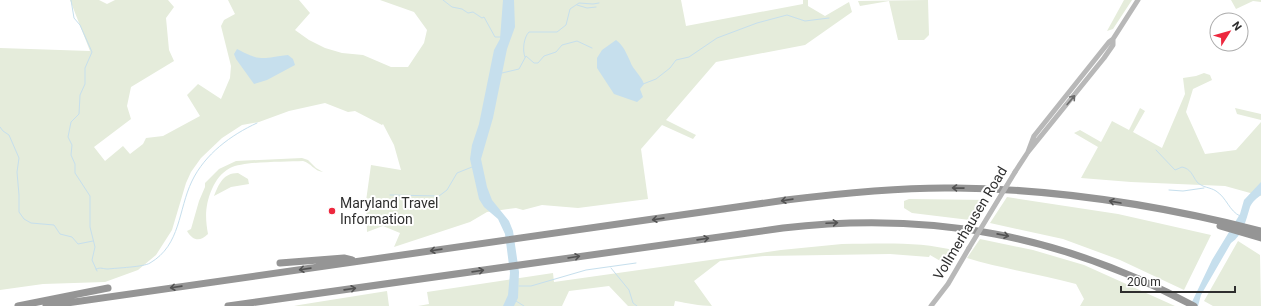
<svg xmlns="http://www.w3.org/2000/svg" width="1261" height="306" viewBox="0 0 1261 306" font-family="Roboto,sans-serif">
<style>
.green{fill:#e5ecdb}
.water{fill:#c6dfed}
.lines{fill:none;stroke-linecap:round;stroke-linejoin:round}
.stream{stroke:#c6dfed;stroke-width:1}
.secondary{stroke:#b8b8b8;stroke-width:5}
.highway{stroke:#959595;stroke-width:7}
.secondary-bridge{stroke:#b8b8b8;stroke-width:5}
.oneway{stroke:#6c6c6c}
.oneway2{stroke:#525252}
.poi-dot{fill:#ed283e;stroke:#fff;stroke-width:1.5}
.labels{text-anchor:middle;stroke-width:4;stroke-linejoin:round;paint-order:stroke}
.poi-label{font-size:14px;fill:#2e2e2e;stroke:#fff;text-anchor:start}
.street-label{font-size:14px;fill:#2e2e2e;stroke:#fff}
</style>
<rect width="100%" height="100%" fill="#fff"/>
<path class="green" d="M70,0h29l8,4 8,-4h53l6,7 -8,11 3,32 5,11 -43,26 -4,19 4,13 -37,28 11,14 18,-15 7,8 13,-10 3,-6 17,-2 37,-20 -13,-21 11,-11 23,15 9,-21 1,-12 -10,-40 3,-6 11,-6 -7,-14h71l11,13 -15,17 14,10 16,8 17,5 21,2 28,12h17l16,-24 3,-13 -13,-18 -34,-12h301l5,26 117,-22v-4h5v6l17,10 24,-14 3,10 -47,33 -89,17 -50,58 30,15 -3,4 -31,-14 -21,24 7,50 -70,9 -36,-3 -19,5 -7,-2 -29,4 -17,10 -76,25 6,-14 -17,-7 -16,6 -1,-31 5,-36 30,5 -7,-25 -11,-21 -1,1 -27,-14 -7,1 -23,-9 -36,8 -30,11 -17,3 -20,13 -21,20 -10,14 -5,11 -14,47 -16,25 -18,15 -33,12 -62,2 -43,6v-242l90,3z
M928,0l1,35 -5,5h-26l-9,-39 -29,5 -2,-5z
M1124,0h8l-19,29 -6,2z
M1231,0h30v2l-8,-1 -17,8z
M1204,73l6,2 2,5 -19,9 -7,23 19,42 31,-4 25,-28v74l-36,-10 -94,-4 -50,-4 17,-31 -24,-14 6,-3 21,12 11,-21 17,9 11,-22 5,3 -12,21 29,16 23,-54 -2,-16 13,-2z
M1235,108l26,6v6l-24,-6z
M302,158l6,2 8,8 7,4c-9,-1 -12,-9 -20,-11 -18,1 -59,0 -73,7 -9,5 -14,12 -18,21 -7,16 -7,29 -4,45 -8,8 -15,7 -21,-3l4,-2 8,-28 6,-14v-4l14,-14 17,-8z
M238,173l10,6 1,5 -18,3 -17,9c5,-12 9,-23 24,-23z
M1007,197l111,17 93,21 -27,55 -64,-30 -57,-21 -73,-16z
M909,199l81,1 -12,21 -66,-8 -8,-5v-7z
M980,239l53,11 51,15 91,41h-95l4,-7 -8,-15c-36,-10 -73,-15 -109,-26z
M1238,241l22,14 1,51h-48l-9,-5z
M842,244c37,0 78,-3 114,7l-7,15 -19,-11 -1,2 -39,-3 -125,2 -45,5 -26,20 18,25c-13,0 -24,-3 -37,-5l-1,5h-46l-19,-20 -40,5 -7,15h-144l11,-2 -2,-12 126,-19 1,9 227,-32z
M387,291l2,15h-95l5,-1z"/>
<path class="water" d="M503,0h11l1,27 -8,22 -14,69 -12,41 6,28 5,13 17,21 4,10 6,41 -1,26 -4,8h-11l5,-11 2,-22 -5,-39 -7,-15 -14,-12 -5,-8 -9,-40 2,-14 7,-21 15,-74 6,-11z
M616,40c8,6 10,13 14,21 3,9 11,14 14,23l-4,5 3,8 -6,5 -23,-8 -17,-26v-10l5,-8z
M237,49c24,13 26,9 51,6l5,4 2,6 -28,15 -13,4 -18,-25 -2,-5z
M1261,182v13c-4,3 -9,7 -11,12 -4,13 -7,28 -19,36l-30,52 -3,11h-8l22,-46 28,-46 4,-14z"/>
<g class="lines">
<path class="stream" d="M71,0l3,18 6,7 12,27 -7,16v16l-5,11 -1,19 -8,8 -3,15 4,8 -1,10 4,9v9l15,23v31l5,20 -3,13 5,11
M443,0l9,7 10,2 6,4 5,-1 9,6 2,-1 11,20h7
M577,5l10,3 9,-1
M525,57c-3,-7 -1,-20 4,-25h28l9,-7 4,-16 9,-6 14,1 6,-1
M502,73l17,-4 7,-13 8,7h4l6,-7 12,-4 6,-7 15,-4 15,7
M643,84l13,-5 14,-11 6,-8 13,-3 28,-19 40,-15 30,-8 18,6 24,-3
M0,127l3,4 6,4 10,23 -2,14 2,23v17l5,7 7,4 23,2 6,9 12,3 6,7 15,-3
M1156,150l19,20 7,-3c9,2 10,8 15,15 6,6 13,5 19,9 11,7 13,20 24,25
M1169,190l14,1 21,-3
M390,195l49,1 8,-6 10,-17 15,-6
M611,268l18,22 4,13 4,3
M96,269c5,-2 7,0 12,0 8,-1 36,-2 42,-6 31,-18 28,-53 42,-82 13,-27 39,-46 65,-58
M519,286h12l55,-16 50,-7
M516,301l8,5"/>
<path class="secondary" d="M1028,152l6,-16 75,-94 4,-3 25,-39
M1015,172l13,-20 76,-94 9,-13v-6
M931,306l17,-22 21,-36"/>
<path class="highway" d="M1220,226l41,12
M280,263l64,-5 8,2
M18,306l90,-18
M46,306l740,-106c56,-7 113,-13 169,-12 102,1 208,18 306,43
M228,306l555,-78c149,-17 279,7 411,78"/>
<path class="secondary-bridge" d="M969,248l46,-76"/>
</g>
<defs><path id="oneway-shaft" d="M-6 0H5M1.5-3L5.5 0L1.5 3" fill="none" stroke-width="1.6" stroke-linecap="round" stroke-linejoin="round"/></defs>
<use class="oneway" href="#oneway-shaft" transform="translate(1071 100) rotate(-50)"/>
<g class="oneway2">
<use href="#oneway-shaft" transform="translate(958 188) rotate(-179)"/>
<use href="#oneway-shaft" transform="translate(787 200) rotate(172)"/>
<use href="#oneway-shaft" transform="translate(1115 202) rotate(-170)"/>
<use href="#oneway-shaft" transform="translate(658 219) rotate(172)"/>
<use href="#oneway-shaft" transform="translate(832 223) rotate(-3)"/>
<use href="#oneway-shaft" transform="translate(1003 235) rotate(11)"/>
<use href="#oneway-shaft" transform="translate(703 239) rotate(-8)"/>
<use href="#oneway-shaft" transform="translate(436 250) rotate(172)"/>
<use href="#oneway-shaft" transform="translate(574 257) rotate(-9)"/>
<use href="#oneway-shaft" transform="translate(305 269) rotate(172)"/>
<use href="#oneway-shaft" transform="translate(478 271) rotate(-8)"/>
<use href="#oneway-shaft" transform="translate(176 287) rotate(172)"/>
<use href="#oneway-shaft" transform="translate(350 289) rotate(-8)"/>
</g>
<circle class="poi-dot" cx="332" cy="211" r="4"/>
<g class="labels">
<g class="poi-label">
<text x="340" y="208">Maryland Travel<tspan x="340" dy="16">Information</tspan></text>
</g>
<g class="street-label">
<text transform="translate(970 223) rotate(-59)" y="5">Vollmerhausen Road</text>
</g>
</g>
<g transform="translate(1229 32) rotate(53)"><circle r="19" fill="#ffffff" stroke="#ababab"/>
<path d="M0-3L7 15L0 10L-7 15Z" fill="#ed283e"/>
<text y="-6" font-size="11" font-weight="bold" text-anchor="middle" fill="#2e2e2e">N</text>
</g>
<path d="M1121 286v6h114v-6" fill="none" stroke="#2e2e2e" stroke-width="2"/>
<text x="1127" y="286" font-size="12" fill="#2e2e2e" stroke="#ffffff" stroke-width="3" paint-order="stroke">200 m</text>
</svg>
